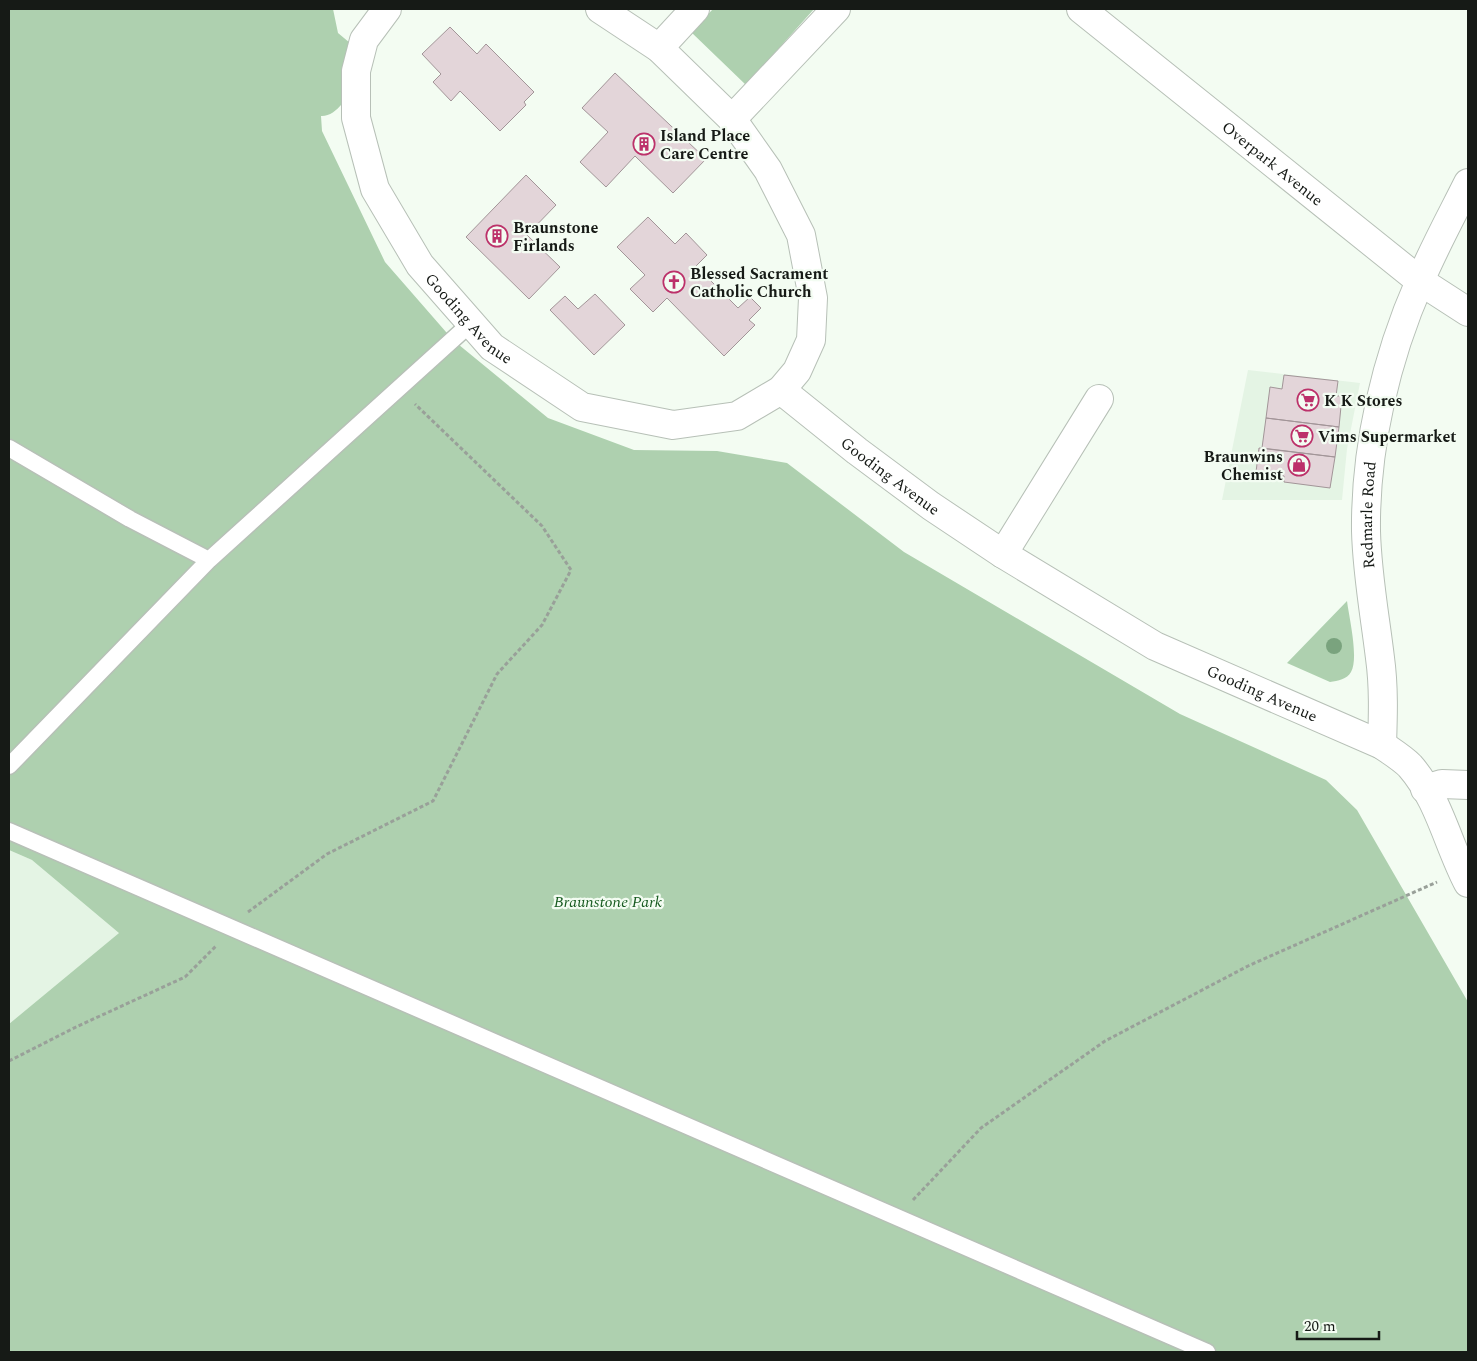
<svg xmlns="http://www.w3.org/2000/svg" width="1477" height="1361" viewBox="0 0 1477 1361" font-family="Spectral,serif">
<style>
.built{fill:#e4f4e4}
.green{fill:#aed0af}
.building{fill:#e3d5d9;stroke:#a29598}
.lines{fill:none;stroke-linecap:round;stroke-linejoin:round}
.service-casing{stroke:#b7c0b7;stroke-width:19}
.minor-casing{stroke:#b7c0b7;stroke-width:30}
.path{stroke:#99a099;stroke-width:3;stroke-dasharray:4 2.5;stroke-linecap:butt}
.service{stroke:#fff;stroke-width:16}
.minor{stroke:#fff;stroke-width:28}
.tree{fill:#7aa37e}
.labels{text-anchor:middle;stroke-width:4.5;stroke-linejoin:round;paint-order:stroke}
.poi-label{font-size:16px;font-weight:bold;fill:#161a16;stroke:#f3fcf2;text-anchor:start}
.street-label{font-size:16px;fill:#161a16;stroke:#f3fcf2}
.park-label{font-size:16px;font-style:italic;fill:#175b20;stroke:#f3fcf2}
</style>
<rect width="100%" height="100%" fill="#f3fcf2"/>
<path class="built" d="M1248,370l112,13 -13,66 -5,51h-120z
M9,850l138,60 -138,114z"/>
<path class="green" d="M9,9h324l5,24 12,10 7,40c-8,11 -20,34 -36,33l1,15 63,131 68,78 95,78 86,32 83,1 70,12 117,89 276,162 146,66 31,30 111,192v350h-1459v-328l110,-91 -87,-73 -23,-10z
M713,9h101l-68,76 -55,-53z
M1347,601c2,16 12,57 4,71 -4,7 -13,9 -21,10l-43,-19z"/>
<path class="building" d="M450,27l27,27 9,-10 48,48 -10,10 2,3 -26,26 -40,-40 -9,10 -18,-19 8,-8 -19,-20z
M615,73l91,86 -33,34 -38,-37 -29,31 -26,-25 28,-30 -26,-24z
M526,175l30,30 -29,30 33,32 -31,32 -63,-62z
M648,217l27,27 11,-11 21,22 -11,11 42,42 12,-11 11,11 -12,12 6,5 -31,31 -57,-58 -14,14 -23,-23 15,-14 -28,-28z
M595,294l30,31 -31,30 -44,-45 15,-14 13,13z
M1284,375l54,6 -2,15h6l-3,31 -73,-9 4,-31 12,2z
M1266,418l73,9 -4,30 -73,-9z
M1259,448l76,9 -5,31 -46,-6v-6l-28,-4z"/>
<g class="lines">
<g class="service-casing">
<path id="service" d="M9,448l121,71 79,41
M9,766l200,-206 262,-237
M9,831l1198,521"/>
</g>
<g class="minor-casing">
<g id="minor">
<path id="s1" d="M387,9l-23,31 -8,31v47l19,71 45,76 72,82 90,60 91,18 64,-9 44,-26 16,-19 14,-31 2,-42 -12,-63 -33,-65 -36,-51 -73,-71 -59,-39"/>
<path id="s2" d="M1081,9l339,272 48,31"/>
<path d="M659,48l36,-39"/>
<path d="M732,119l104,-110"/>
<path id="s3" d="M781,390l76,61 74,55 72,48 152,92 227,99c10,7 20,13 28,21 29,33 38,79 58,117"/>
<path d="M1003,554l96,-155"/>
<path id="s4" d="M1382,745c1,-29 2,-58 -2,-87 -5,-42 -13,-84 -14,-127 -1,-84 20,-173 54,-250 14,-33 32,-66 48,-98"/>
<path d="M1425,789l17,-5 26,1"/>
</g>
</g>
<path class="path" d="M248,912l79,-58 106,-53 64,-127 45,-49 29,-55 -29,-44 -127,-122
M9,1061l67,-34 109,-50 31,-31
M913,1200l68,-72 124,-87 143,-75 189,-84"/>
<use href="#service" class="service"/>
<use href="#minor" class="minor"/>
</g>
<circle class="tree" cx="1334" cy="646" r="8"/>
<defs>
<g id="building-ring" transform="scale(1.125)"><circle r="9.5" fill="#f3fcf2" stroke="#bc316a" stroke-width="1.5"/><path d="M-4-6H4V6H1V3H-1V6H-4ZM-2.5-4.3h1.7v1.8h-1.7ZM.8-4.3h1.7v1.8H.8ZM-2.5-1h1.7V.8h-1.7ZM.8-1h1.7V.8H.8Z" fill="#bc316a"/></g>
<g id="church-ring" transform="scale(1.125)"><circle r="9.5" fill="#f3fcf2" stroke="#bc316a" stroke-width="1.5"/><path d="M-1.2-6h2.4v3.5h3.3v2.4h-3.3V6h-2.4V-.1h-3.3v-2.4h3.3Z" fill="#bc316a"/></g>
<g id="supermarket-ring" transform="scale(1.125)"><circle r="9.5" fill="#f3fcf2" stroke="#bc316a" stroke-width="1.5"/><path d="M-6-5.5h2.5l.6 2H6L4.5 2H-2.5L-4.4-4H-6ZM-1.5 3.2a1.3 1.3 0 1 0 .1 0ZM3 3.2a1.3 1.3 0 1 0 .1 0Z" fill="#bc316a"/></g>
<g id="shop-ring" transform="scale(1.125)"><circle r="9.5" fill="#f3fcf2" stroke="#bc316a" stroke-width="1.5"/><path d="M-5-2.5h2.3a2.7 3.5 0 0 1 5.4 0H5L5.5 6h-11ZM-1.5-2.5h3a1.5 2.3 0 0 0-3 0Z" fill="#bc316a"/></g>
</defs>
<g fill-rule="evenodd">
<use href="#building-ring" x="644" y="144"/>
<use href="#building-ring" x="497" y="236"/>
<use href="#church-ring" x="674" y="282"/>
<use href="#supermarket-ring" x="1308" y="400"/>
<use href="#supermarket-ring" x="1302" y="436"/>
<use href="#shop-ring" x="1299" y="465"/>
</g>
<g class="labels">
<g class="poi-label">
<text x="660" y="141">Island Place<tspan x="660" dy="18">Care Centre</tspan></text>
<text x="513" y="233">Braunstone<tspan x="513" dy="18">Firlands</tspan></text>
<text x="690" y="279">Blessed Sacrament<tspan x="690" dy="18">Catholic Church</tspan></text>
<text x="1324" y="406">K K Stores</text>
<text x="1318" y="442">Vims Supermarket</text>
<text x="1283" y="462" text-anchor="end">Braunwins<tspan x="1283" dy="18">Chemist</tspan></text>
</g>
<g class="street-label">
<text dy="6" stroke="none"><textPath href="#s2" startOffset="246">Overpark Avenue</textPath></text>
<text dy="6" stroke="none"><textPath href="#s1" startOffset="352">Gooding Avenue</textPath></text>
<text dy="6" stroke="none"><textPath href="#s3" startOffset="139">Gooding Avenue</textPath></text>
<text dy="6" stroke="none"><textPath href="#s4" startOffset="231">Redmarle Road</textPath></text>
<text dy="6" stroke="none"><textPath href="#s3" startOffset="571">Gooding Avenue</textPath></text>
</g>
<g class="park-label">
<text x="608" y="907">Braunstone Park</text>
</g>
</g>
<rect width="1477" height="1361" fill="none" stroke="#161a16" stroke-width="20"/>
<path d="M1297 1331v8h82v-8" fill="none" stroke="#161a16" stroke-width="2.5"/>
<text x="1304" y="1331" font-size="15" fill="#161a16" stroke="#f3fcf2" stroke-width="4" paint-order="stroke">20 m</text>
</svg>
